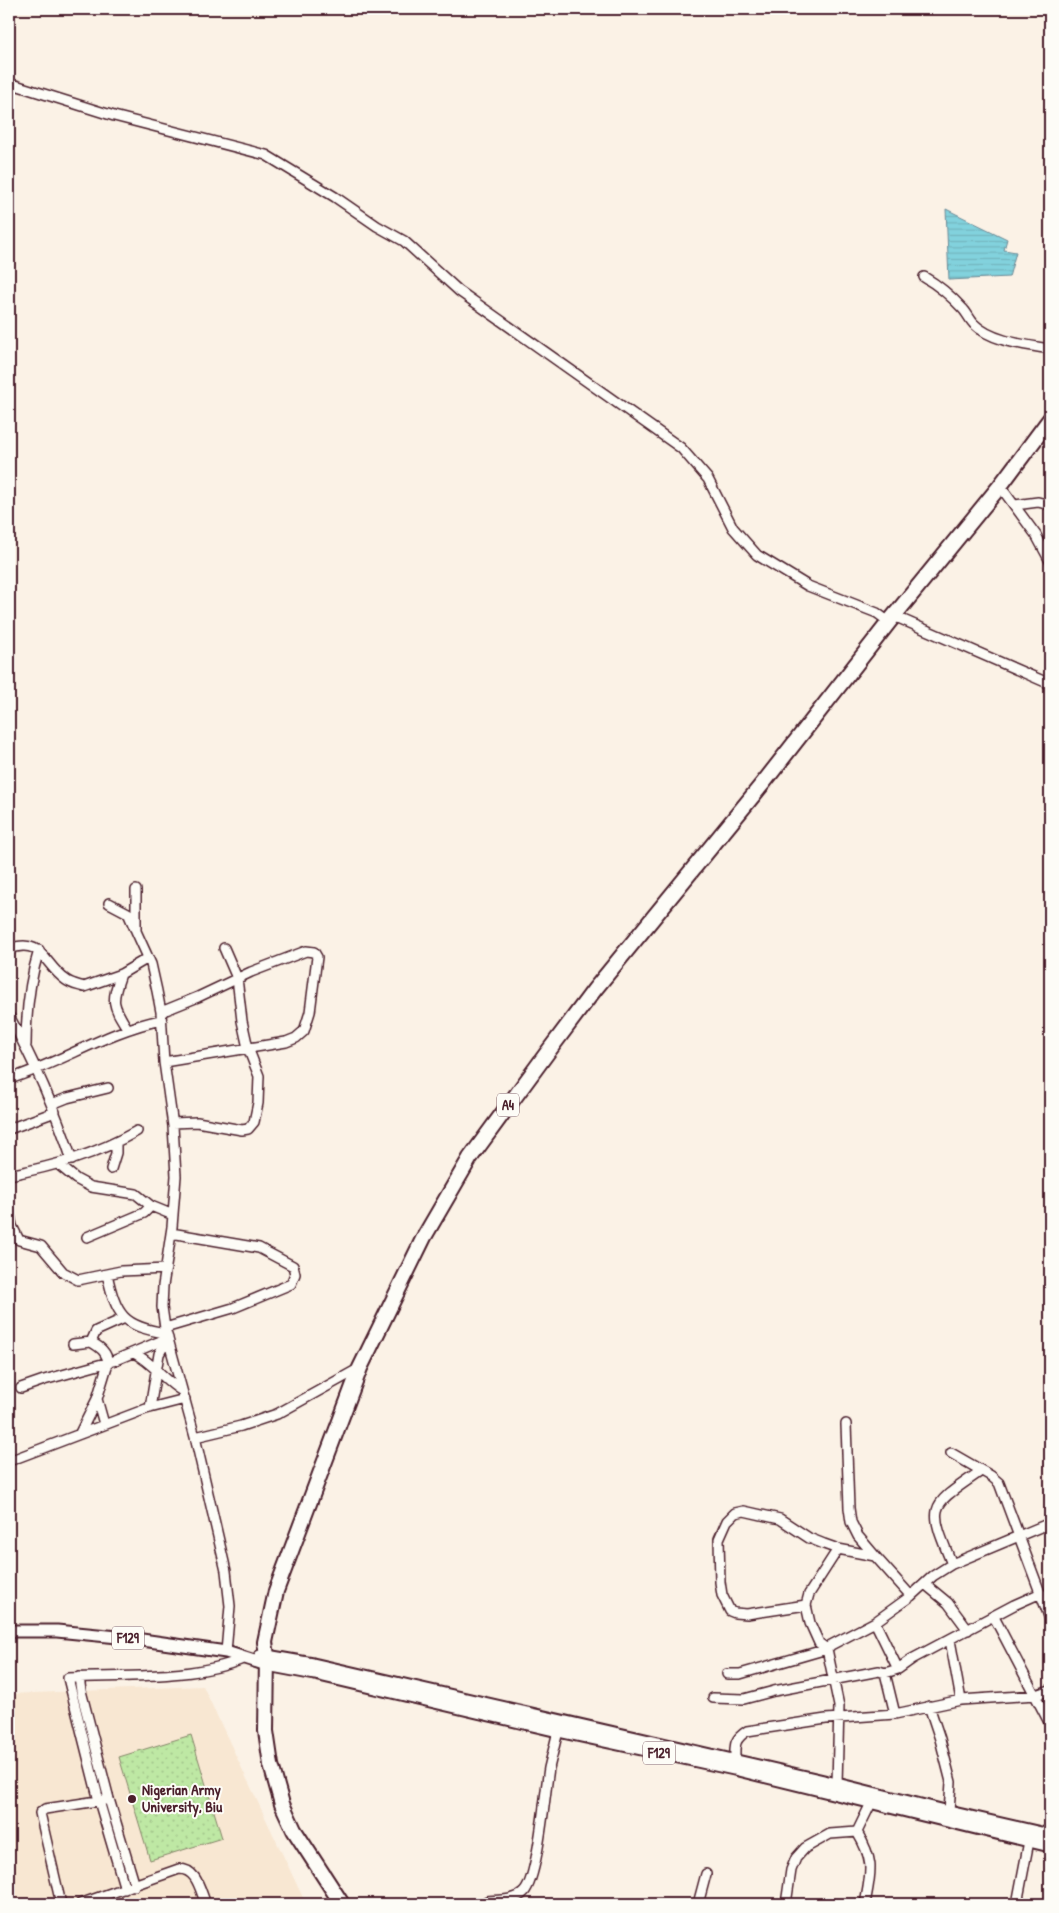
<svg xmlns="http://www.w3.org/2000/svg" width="1059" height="1913" viewBox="0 0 1059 1913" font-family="'Patrick Hand',sans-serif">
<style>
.built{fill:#f8e7d2}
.grass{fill:url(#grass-dots);stroke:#848468}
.water{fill:url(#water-rules);stroke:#6c8a96}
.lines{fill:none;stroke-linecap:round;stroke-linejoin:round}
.minor-casing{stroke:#4a1f2b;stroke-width:12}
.major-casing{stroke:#4a1f2b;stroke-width:15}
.highway-casing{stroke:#4a1f2b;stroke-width:18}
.minor{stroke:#fdfcf7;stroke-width:9}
.major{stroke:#fdfcf7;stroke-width:11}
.highway{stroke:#fdfcf7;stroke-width:14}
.poi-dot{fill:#4a1f2b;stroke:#fdfcf7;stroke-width:2}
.labels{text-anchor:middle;stroke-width:4;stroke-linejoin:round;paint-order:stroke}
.shield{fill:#fdfcf7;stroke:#806168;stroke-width:1}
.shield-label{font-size:14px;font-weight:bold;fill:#4a1f2b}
.poi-label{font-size:15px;font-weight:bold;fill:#4a1f2b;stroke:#fdfcf7;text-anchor:start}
</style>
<defs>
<pattern id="grass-dots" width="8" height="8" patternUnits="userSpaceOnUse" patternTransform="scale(1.25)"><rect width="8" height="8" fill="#bee8a4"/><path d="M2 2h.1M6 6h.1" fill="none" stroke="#a5c78d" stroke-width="1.8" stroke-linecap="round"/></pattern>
<pattern id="water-rules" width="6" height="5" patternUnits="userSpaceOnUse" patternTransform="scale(1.25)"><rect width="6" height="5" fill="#82d2dd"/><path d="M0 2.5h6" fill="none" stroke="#72b4be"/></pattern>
</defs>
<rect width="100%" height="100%" fill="#fbf2e6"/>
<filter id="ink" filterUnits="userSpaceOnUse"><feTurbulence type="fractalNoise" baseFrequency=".02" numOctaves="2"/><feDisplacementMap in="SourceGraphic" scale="10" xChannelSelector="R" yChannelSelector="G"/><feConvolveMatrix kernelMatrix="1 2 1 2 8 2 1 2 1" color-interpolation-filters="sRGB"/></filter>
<g filter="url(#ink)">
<path class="built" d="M203,1686l103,218h-297v-210z"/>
<path class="grass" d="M191,1735l31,103 -72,22 -31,-103z"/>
<path class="water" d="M946,209l61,30 -3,11 12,2 -7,25 -60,3z"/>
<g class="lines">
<g class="minor-casing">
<path id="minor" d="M9,83l105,33 152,39 69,42 42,29 27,15 55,50 222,157 27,31 25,49 24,27 51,31 69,27 12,9
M924,277c14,8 28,20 39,32 4,4 7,11 11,15 18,18 53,21 76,25
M1000,486l36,49 14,26
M1015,505l23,-3 12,3
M894,616l156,68
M136,890v41l15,33 6,27 4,21 3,50 9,64 3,50 -4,51 -9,59 -1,21 3,21 30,109 31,134 4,35 -4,46
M109,903l19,10 7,16
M9,949c34,-12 34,15 57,31 5,4 12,5 18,7l37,-13 27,-16
M121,974c-10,28 -9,30 6,54
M161,1012l37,-15 53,-25 55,-21 8,1 3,5 -7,55 -6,19 -8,7 -10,4 -24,4 -98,16
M9,1016c26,47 46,93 63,144
M26,1045c0,-33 3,-63 13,-95
M9,1079c52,-16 98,-48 152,-59
M52,1104l15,-6 41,-10
M173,1123l24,-1 45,8 6,-1 6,-7 4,-19 1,-27 -11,-28 -6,-27 -5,-43 -13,-30
M9,1129l46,-17
M59,1165l17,14 15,8 45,7 15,12 22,9
M111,1169l5,-16v-10
M9,1175c46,-9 86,-20 128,-44
M9,1211l3,15 7,14 22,6 22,26 15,8 43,-9 45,-2
M87,1237l57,-24 7,-7
M107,1274c9,41 16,53 59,59
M165,1328l68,-20 58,-24 4,-10 -2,-8 -34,-18 -88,-15
M91,1342c9,5 16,10 17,21l-11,36 7,25
M73,1344l18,-2 5,-11 29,-13
M134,1353c19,10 30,27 48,38
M21,1388l23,-8 69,-19 55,-23
M150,1408l9,-54 9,-16
M846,1424l3,84 2,14 7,14 17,20
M80,1433l17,-34
M195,1437l46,-11 36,-12 83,-46
M951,1453l40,23 8,7 51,136
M9,1461l137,-52 39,-10
M952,1564c-25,-60 -23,-57 29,-93
M925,1584l23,19 20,27
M806,1605l-59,9 -12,-1 -5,-2 -8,-16 -2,-13 -1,-43 8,-18 8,-8 9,-2 36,8 29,19 15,6 14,5 37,7 36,40
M994,1617l56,107
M875,1622l23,47
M950,1640l11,60
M727,1674h13l87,-25 4,-4 44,-23 36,-26 22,-20 19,-12 98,-41
M79,1677l2,14 28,108 26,87
M713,1698l31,1 30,-8 105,-20 6,2
M929,1706l11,33 11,43 -2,30
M895,1714l-10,-41 13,-4 14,-10 102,-54 27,-12
M735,1761c0,-15 -2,-21 12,-30l79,-12 69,-5 66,-14 75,-5 14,-5
M837,1784l2,-78 -12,-57 -8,-6 -9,-20 -4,-18 3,-11 29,-45
M857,1832c18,30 14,39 8,72
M125,1889l-26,-88 -31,-123c56,-3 126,2 177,-20
M487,1901c12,-1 29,0 37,-9 14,-14 21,-100 25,-124 3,-12 6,-25 9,-37
M61,1904l-21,-91 5,-4 59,-9
M80,1904l99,-35c18,0 21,21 27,35
M698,1904l8,-30
M786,1904l5,-34 5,-12 9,-10 25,-14 27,-2 17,-35
M1017,1904l12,-63"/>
</g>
<g class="major-casing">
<path id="major" d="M9,1631h48l71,7 98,14 41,13 48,9 243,57 176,38 316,77
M260,1656h7l46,8 524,120 112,28 101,23"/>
</g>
<g class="highway-casing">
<path id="highway" d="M342,1904l-48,-74 -12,-26 -11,-39 -5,-34 1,-75 -2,-14 11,-51 84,-223 64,-131 46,-79 77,-105 48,-64 169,-207 125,-160 111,-136 50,-67"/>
</g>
<use href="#minor" class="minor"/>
<use href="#major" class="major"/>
<use href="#highway" class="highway"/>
</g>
</g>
<circle class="poi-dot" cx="132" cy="1799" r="5"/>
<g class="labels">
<g class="shield">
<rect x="497" y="1093.5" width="22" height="23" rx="4"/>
<rect x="112" y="1626.5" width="32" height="23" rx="4"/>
<rect x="643" y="1741.5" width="32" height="23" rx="4"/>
</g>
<g class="shield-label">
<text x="508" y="1110">A4</text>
<text x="128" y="1643">F129</text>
<text x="659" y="1758">F129</text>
</g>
<g class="poi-label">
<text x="142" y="1795">Nigerian Army<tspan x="142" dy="17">University, Biu</tspan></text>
</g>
</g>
<rect width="1059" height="1913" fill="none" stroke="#fdfcf7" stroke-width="30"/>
<rect x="15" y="15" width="1029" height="1883" fill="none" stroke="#4a1f2b" stroke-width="2" filter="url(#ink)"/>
</svg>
